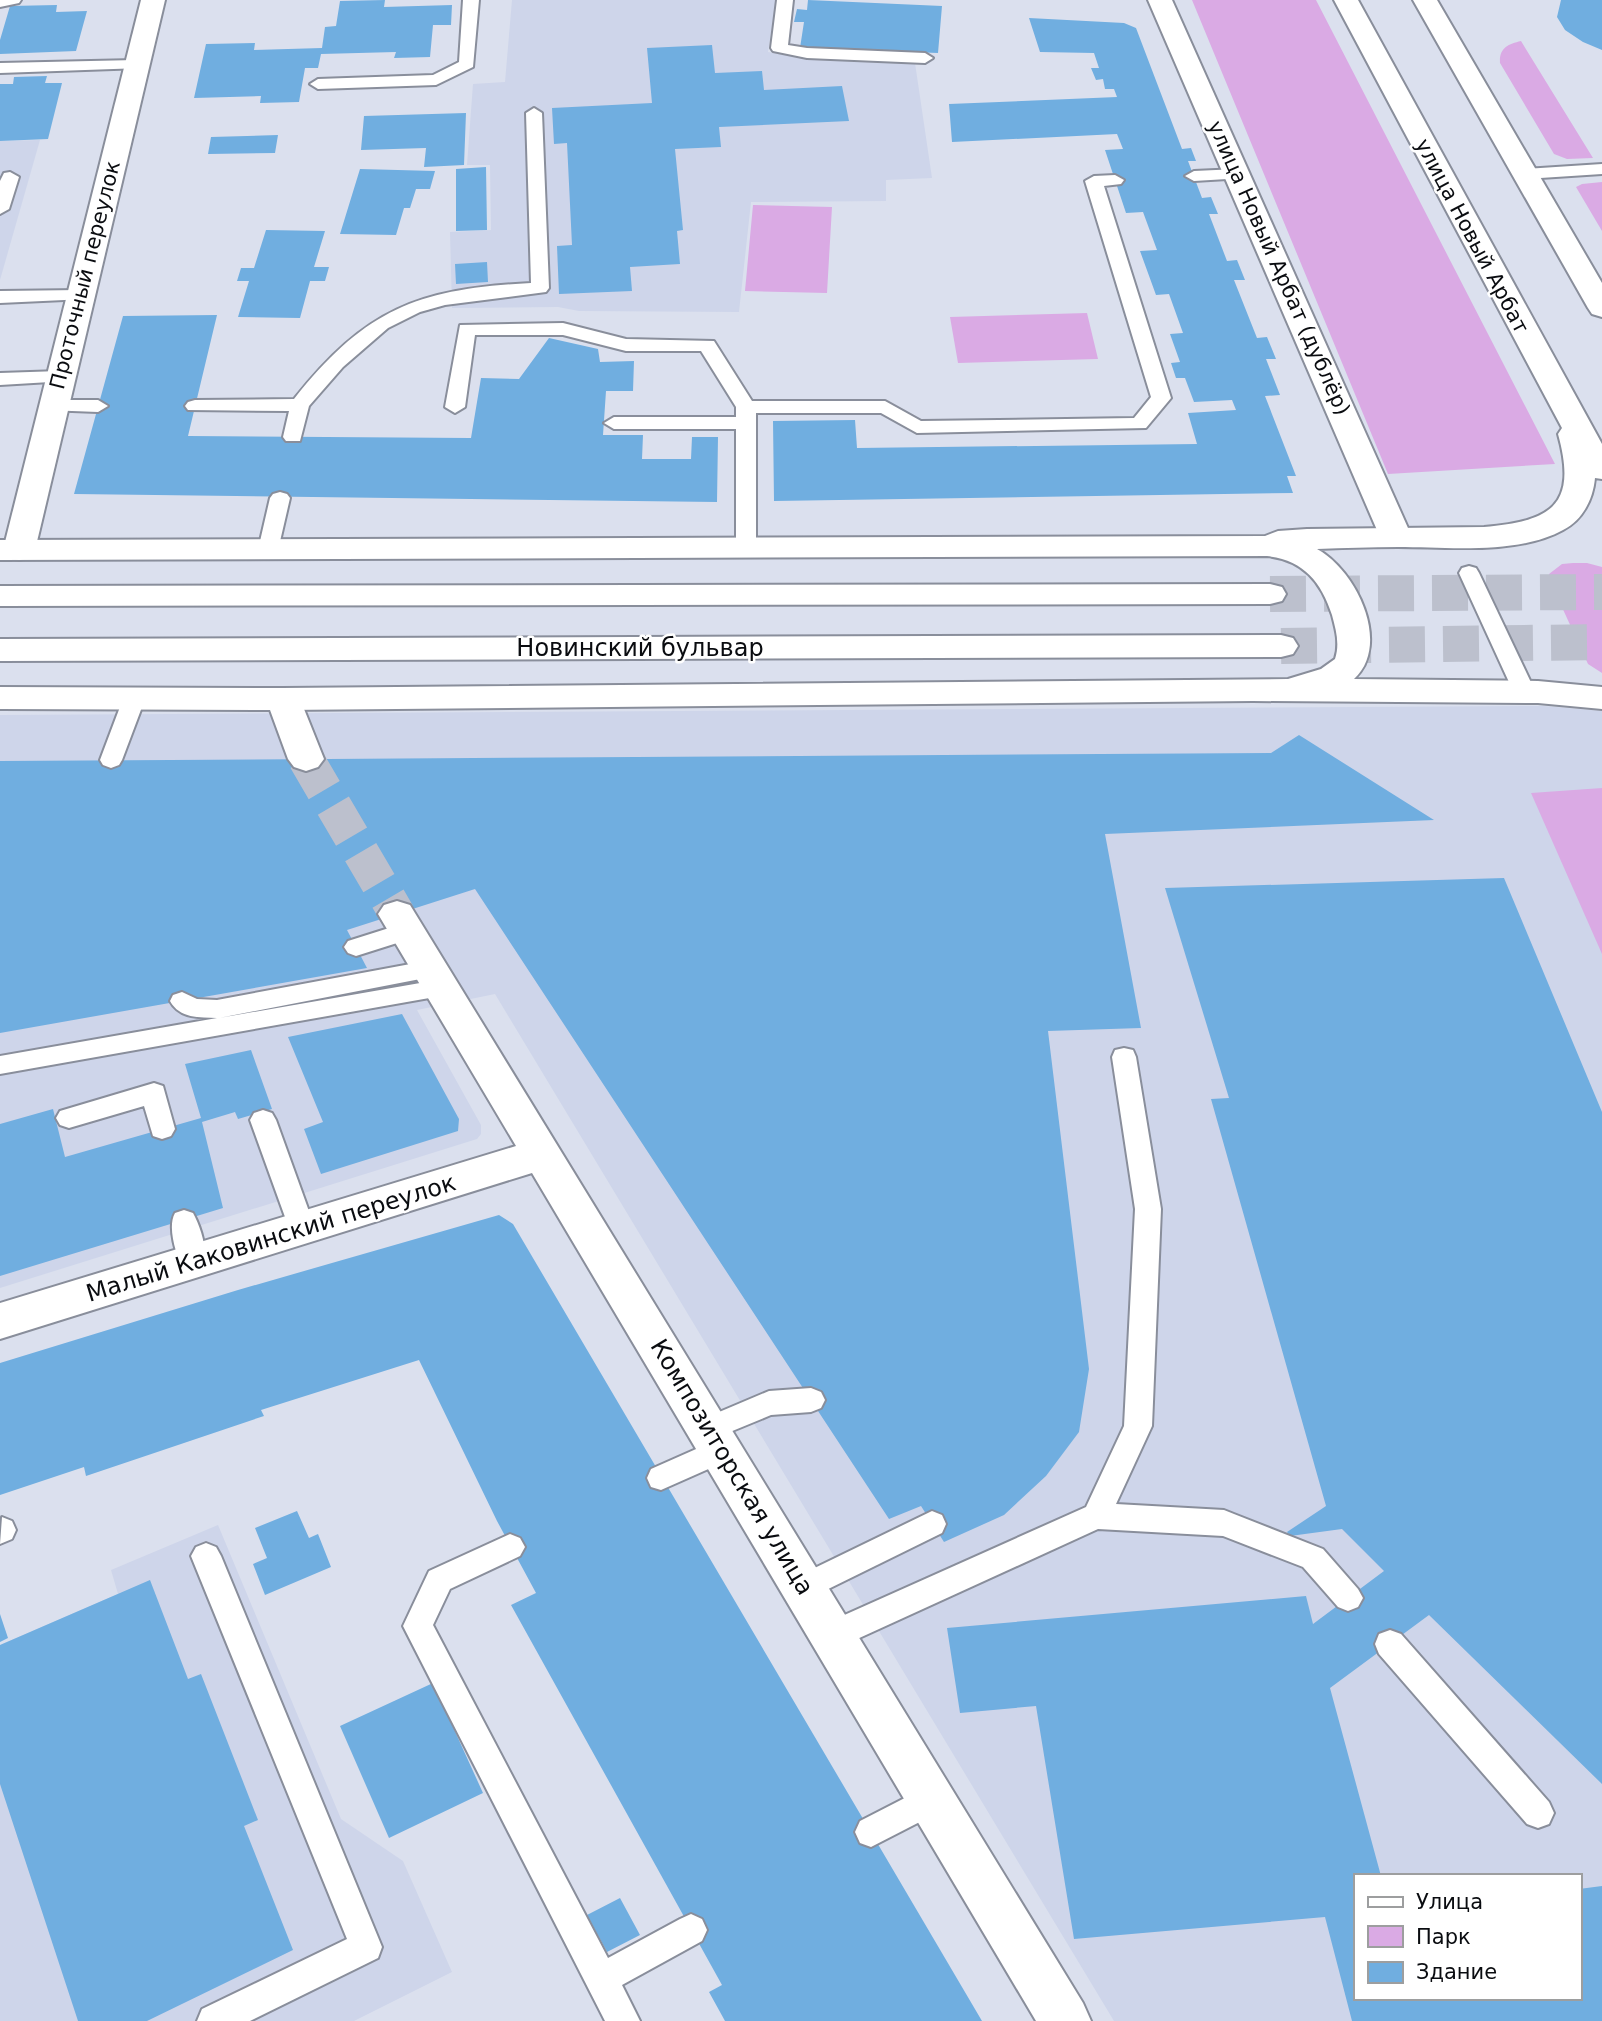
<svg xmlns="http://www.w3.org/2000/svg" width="1602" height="2021" viewBox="0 0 1602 2021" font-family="'DejaVu Sans',sans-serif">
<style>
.built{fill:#ced5ea;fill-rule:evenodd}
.green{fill:#daaae4}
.building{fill:#70aee0}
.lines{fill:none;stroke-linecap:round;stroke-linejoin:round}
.minor-tunnel{stroke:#bcc0cd;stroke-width:36;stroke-dasharray:36 18;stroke-linecap:butt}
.primary-tunnel{stroke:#bcc0cd;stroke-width:36;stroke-dasharray:36 18;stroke-linecap:butt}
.service-casing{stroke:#898e9b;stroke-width:4}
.minor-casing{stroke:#898e9b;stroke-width:4}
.tertiary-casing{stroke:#898e9b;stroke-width:4}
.primary-casing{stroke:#898e9b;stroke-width:4}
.service{fill:#fff;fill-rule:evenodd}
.minor{fill:#fff;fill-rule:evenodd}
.tertiary{fill:#fff;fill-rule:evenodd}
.primary{fill:#fff;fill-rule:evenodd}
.labels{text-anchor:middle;stroke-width:5;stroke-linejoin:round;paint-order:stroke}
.far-street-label{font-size:21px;fill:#0a0c10;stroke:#fff}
.street-label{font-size:24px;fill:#0a0c10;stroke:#fff}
</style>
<rect width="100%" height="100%" fill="#dbe0ee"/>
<path class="built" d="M512,0h264l-8,52 41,7 106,4 17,115 -46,2v21l-135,1 -12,110 -160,-1 -21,-4 -106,1 -2,-76 41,-2 -1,-65h-23l6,-81 32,-2z
M40,140l-40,140v-139z
M1544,706l58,5v1310h-488l-619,-1027 -78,16 64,115v9l-4,5 -477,149v-573zM1355,1876h224v122h-224z
M218,1525l123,294 62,42 49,111 -98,49h-354v-376l118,-51 -7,-24z"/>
<path class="green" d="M1192,0h124l239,464 -167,10z
M1521,41l72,117 -26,1 -13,-5 -54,-91c-1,-15 8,-19 21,-22z
M1602,182v49l-26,-44 6,-3z
M753,205l79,2 -5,86 -82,-2z
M1087,313l11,46 -140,4 -8,-46z
M1573,563h14l15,4v106l-14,-9 -38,-83 -1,-7 13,-10z
M1602,788v166l-71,-161z"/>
<path class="building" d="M385,0l-1,7 68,-2 -1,20h-18l-3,32 -36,1 2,-6 -75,2 -3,14h-13l-6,34 -39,1 1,-7 -67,2 12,-54 49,-1 -1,7 68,-2 3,-21 11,-1 4,-25z
M808,0l134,6 -4,47 -138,-5 4,-26h-10l3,-13 10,1z
M1561,0h41v50l-19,-8 -18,-12 -8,-13z
M57,5l-1,7 31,-1 -11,40 -76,3v-14l10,-34z
M1029,18l95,5 12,5 46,121 9,-1 5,13h-8l14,37 9,-1 7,17h-9l18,47 10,-1 8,20h-11l23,58 10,-1 9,22h-10l14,36 -15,1 31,80h-9l6,17 -519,8 -1,-80 82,-1 2,28 340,-4 -9,-31 48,-3 -4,-10 -38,2 -9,-24h-9l-5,-15 9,-1 -10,-28 13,-1 -14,-39 -13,1 -16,-44 17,-1 -14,-38 -17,1 -21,-63 18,-1 -6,-15 -165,8 -3,-38 168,-7 -3,-8h-9l-2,-10 -7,1 -5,-12h8l-5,-15 -54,-1z
M712,45l3,28 47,-2 2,19 78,-4 7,35 -130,6 2,20 -46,2 8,81 -6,1 3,33 -50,3 2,24 -73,3 -2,-48 15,-1 -5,-102 -13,1 -2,-36 100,-5 -5,-55z
M47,76l-2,7h17l-14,56 -48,2v-57h13l1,-7z
M466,113l-2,52 -40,2 2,-19 -65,2 3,-34z
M278,135l-3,18 -67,1 3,-17z
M486,167l1,63 -31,1v-62z
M360,169l75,2 -5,18h-14l-6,19h-6l-8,27 -56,-1z
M266,230l59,1 -11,36h15l-4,14h-15l-10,37 -62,-1 11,-36h-12l4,-13h13z
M487,262l1,20 -32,2 -1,-20z
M217,315l-29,121 283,2 10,-60 38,1 30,-41 49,11 2,13 34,-1 -1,30h-27l-3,44h40l-1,24h49l1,-22h26l-1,65 -643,-8 49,-178z
M1299,735l135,85 -329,14 36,194 -93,3 41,338 -10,63 -33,44 -42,39 -60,27 -23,-36 -32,13 -414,-630 -128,41 20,38 -367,65v-272l1271,-8z
M1504,878l98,234v672l-173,-169 -99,73 51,188h-26v122h224v-109l23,-3v135h-250l-27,-104 -251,22 -38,-233 -76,7 -13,-85 359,-32 7,28 71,-53 -42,-42 -52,7 -3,-4 39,-26 -115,-407 18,-1 -64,-210z
M402,1014l57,105 -1,12 -137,43 -17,-45 19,-7 -35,-85z
M251,1050l21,59 -34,10 -3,-7 -33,10 21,86 -223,68v-152l53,-15 12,48 136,-39 -16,-54z
M499,1215l14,9 469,797h-257l-16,-29 13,-7 -211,-380 25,-12 -39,-72 -78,-161 -158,50 3,6 -178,60 -2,-9 -84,28v-132l238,-73z
M297,1511l12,27 9,-4 13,33 -66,28 -12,-31 14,-6 -12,-30z
M150,1580l38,99 13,-5 57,146 -14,6 49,124 -146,71h-69l-78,-237v-139z
M0,1614l8,24 -8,4z
M433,1683l50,110 -94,45 -49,-112z
M620,1898l20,37 -33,17 -20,-37z"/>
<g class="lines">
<path class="minor-tunnel" d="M306,759l91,155"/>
<path class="primary-tunnel" d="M1270,594l332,-2
M1281,646l321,-4"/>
<g class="service-casing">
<path id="service" d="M0,0h21l-2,3 -19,4z
M463,0h16l-6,67 -37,18 -118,4 -8,-5 8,-5 115,-4 26,-13z
M777,0h16l-5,45 19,3 118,5 8,5 -8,5 -118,-5 -34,-7 -2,-3z
M136,60l8,5 -2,3 -142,5v-10z
M534,108l8,5 7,175 -3,4 -101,13 -25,7 -32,16 -45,39 -34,39 -9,35h-14l-3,-4 6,-26 -101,-1 -3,-4 3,-4 7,-2 99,-1c72,-90 123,-110 237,-116l-5,-170z
M1602,164v10l-77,5 -9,-5 9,-5z
M1238,169l6,1 3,4 -3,4 -50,3 -9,-5 9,-5z
M10,172l9,5 -10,32 -9,5v-33l4,-8z
M1115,175l9,5 -3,4 -17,2 67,212 -25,30 -229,5 -36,-20h-125v136l-3,5h-14l-3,-5v-120h-122l-10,-6 10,-6h122v-10l-35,-56h-75l-63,-16h-88l-10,72 -10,6 -10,-6 15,-82 103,-2 63,16 88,2 38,60h133l36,20 213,-3 17,-21 -66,-216 9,-5z
M80,290l6,1 3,4 -3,4 -86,4v-12z
M60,371l7,2 3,4 -3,4 -67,4v-12z
M53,400h45l10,6 -10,6 -52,-2 -3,-4z
M280,492l7,2 3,4 -12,52 -3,5h-14l-3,-5 12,-52 3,-4z
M1469,566l7,2 3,5 57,120 -3,5 -8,2 -8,-2 -3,-5 -55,-120 3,-5z
M134,692l8,2 3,5 -23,61 -3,5 -8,3 -8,-3 -3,-5 23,-61 3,-5z
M408,922l8,3 4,6 -4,6 -60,19 -8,-3 -4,-6 4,-6z
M432,960l9,3 3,6 -3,6 -222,43 224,-39 9,3 3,6 -3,6 -452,80v-18l217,-38c-18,-1 -37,1 -47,-17l3,-6 9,-3 15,7 20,1z
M1124,1048l9,2 3,7 25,152 -9,217 -36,78 108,6 10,4 89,35 35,40 5,9 -5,9 -10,4 -10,-4 -35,-40 -80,-31 -125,-7 -254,116 -11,4 -11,-4 -4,-10 4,-10 264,-118 38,-81 11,-217 -23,-152 3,-7z
M154,1083l9,3 12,43 -4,7 -9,3 -9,-3 -9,-30 -75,22 -9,-3 -4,-7 4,-7z
M263,1110l9,3 4,7 39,108 -4,7 -9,4 -9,-4 -4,-7 -39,-108 4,-7z
M184,1210l9,3c8,14 17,43 9,57l-9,3 -9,-3c-8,-14 -17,-43 -9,-57z
M811,1388l10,4 4,8 -4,8 -10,4 -40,3 -63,26 -10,-4 -4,-8 4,-8 71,-30z
M721,1438l10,3 4,9 -4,9 -70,31 -10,-3 -4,-9 4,-9z
M932,1511l10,4 4,9 -4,9 -128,63 -10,4 -10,-4 -5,-9 5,-9z
M2,1517l10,4 4,9 -4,9 -12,5z
M510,1534l10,4 5,9 -5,9 -70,33 -17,36 175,333 72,-39 11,-5 11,5 5,11 -5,11 -80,44 18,36h-35l-202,-395 26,-55z
M206,1543l10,4 5,9 161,391 -4,11 -128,63h-53l5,-12 145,-70 -156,-383 5,-9z
M1390,1630l11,4 148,168 5,11 -5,11 -11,4 -11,-4 -148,-170 -4,-10 4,-10z
M932,1784l11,4 5,11 -5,11 -72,37 -11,-4 -5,-11 5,-11z"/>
</g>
<g class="minor-casing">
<path id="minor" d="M1148,0h24l240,537 -5,7 -11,3 -11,-3 -5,-7z
M283,688l12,3 5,8 24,60 -6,8 -12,4 -12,-4 -6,-8 -22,-60 5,-8z
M397,901l13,4 673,1098 8,18h-55l-504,-848 -532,166v-36l516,-157 -138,-232 6,-9z"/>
</g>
<g class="tertiary-casing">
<path id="tertiary" d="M141,0h24l-130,550 -5,7 -11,3 -11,-3 -5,-7z"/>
</g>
<g class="primary-casing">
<path id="primary" d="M1334,0h24l244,444v35l-7,-1c-2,21 -12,42 -32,52 -45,25 -116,17 -165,17 -27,0 -54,1 -81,2 39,21 75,95 37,130l184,2 64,6v22l-64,-6 -285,-2 -970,9 -283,-1v-22l283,1 1005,-9 33,-10 14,-10c5,-15 1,-29 -3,-44 -11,-34 -29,-55 -65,-59l-1267,4v-20l1265,-4 13,-5 29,-2 177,-2c67,-6 94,-21 74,-93l4,-6z
M1413,0h24l165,283v34l-10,-3 -4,-6z
M1270,584l12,3 4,7 -4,7 -12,3 -1270,2v-20z
M1281,635l12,3 5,8 -5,8 -12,3 -1281,4v-22z"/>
</g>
<use href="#service" class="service"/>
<use href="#minor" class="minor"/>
<use href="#tertiary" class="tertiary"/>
<use href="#primary" class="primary"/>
</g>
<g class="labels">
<g class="far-street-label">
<text transform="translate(1472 236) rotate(62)" y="7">улица Новый Арбат</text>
<text transform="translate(1279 268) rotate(66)" y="7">улица Новый Арбат (дублёр)</text>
<text transform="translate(85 275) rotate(-76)" y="7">Проточный переулок</text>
</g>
<g class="street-label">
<text x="640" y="656">Новинский бульвар</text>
<text transform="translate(271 1238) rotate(-17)" y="8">Малый Каковинский переулок</text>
<text transform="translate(732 1467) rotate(59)" y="8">Композиторская улица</text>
</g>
</g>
<rect x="1354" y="1874" width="228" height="126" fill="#ffffff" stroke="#9d9e9f" stroke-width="2"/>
<rect x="1368" y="1897" width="35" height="10" fill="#ffffff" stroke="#9d9e9f" stroke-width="2"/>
<text x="1416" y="1909" font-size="21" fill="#0a0c10">Улица</text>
<rect x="1368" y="1926" width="35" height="21" fill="#daaae4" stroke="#9d9e9f" stroke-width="2"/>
<text x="1416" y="1944" font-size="21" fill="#0a0c10">Парк</text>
<rect x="1368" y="1962" width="35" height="21" fill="#70aee0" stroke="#9d9e9f" stroke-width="2"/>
<text x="1416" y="1979" font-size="21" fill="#0a0c10">Здание</text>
</svg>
